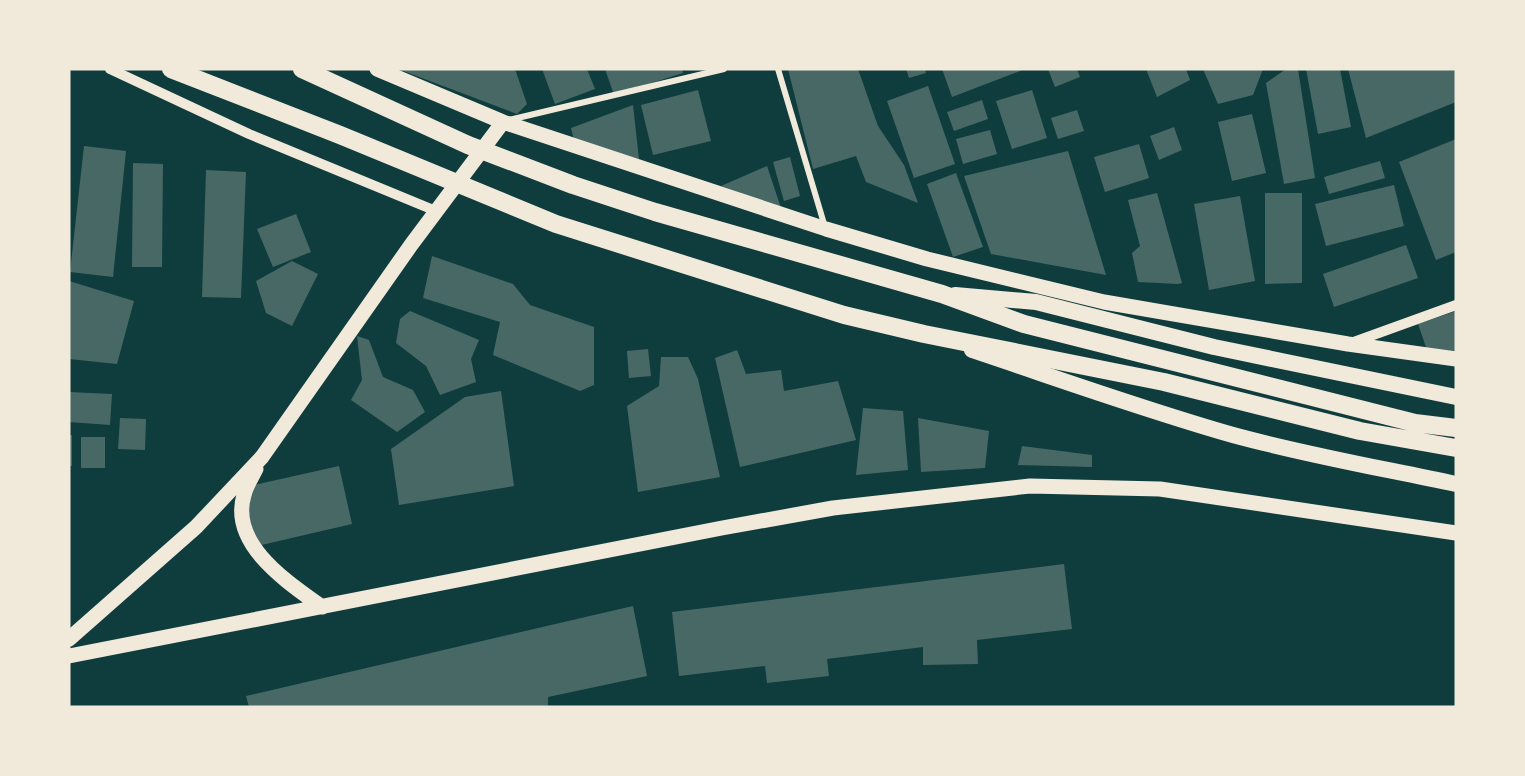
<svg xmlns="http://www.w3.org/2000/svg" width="1525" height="776" viewBox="0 0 1525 776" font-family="'Work Sans',sans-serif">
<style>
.building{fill:#486865}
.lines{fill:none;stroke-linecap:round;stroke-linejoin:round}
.minor{stroke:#f1e9da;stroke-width:6}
.tertiary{stroke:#f1e9da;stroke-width:10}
.primary{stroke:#f1e9da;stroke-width:15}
.trunk{stroke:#f1e9da;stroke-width:16}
.motorway{stroke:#f1e9da;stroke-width:18}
</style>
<rect width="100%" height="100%" fill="#0f3d3e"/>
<path class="building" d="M398,69h117l12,35 -10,10z
M542,69h45l8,20 -40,15z
M605,69h77l1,4 -69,22z
M788,69h70l20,57 26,39 14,38 -52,-21 -10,-26 -43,13z
M906,69h19l1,4 -17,5z
M942,69h83l-73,28z
M1048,69h29l3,8 -25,10z
M1146,69h40l4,11 -33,17z
M1203,69h60l-10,26 -35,9z
M1286,69h12l17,109 -31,6 -18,-101z
M1306,69h34l11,58 -33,7z
M1348,69h108v33l-90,36z
M928,86l27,78 -41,14 -27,-77z
M698,90l13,51 -58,14 -12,-50z
M1032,90l15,48 -35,11 -16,-48z
M982,100l6,19 -34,12 -7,-19z
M633,105l6,54 -64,-15 -4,-16z
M1077,110l7,21 -26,8 -7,-21z
M1252,114l14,59 -34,8 -14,-59z
M1174,127l8,23 -23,10 -9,-24z
M990,130l7,24 -34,10 -7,-25z
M1456,139v113l-20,8 -37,-98z
M1139,144l10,34 -44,14 -11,-35z
M84,146l42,5 -13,126 -43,-5z
M1068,151l38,124 -115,-21 -27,-78z
M790,157l10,39 -16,5 -11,-39z
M1380,161l5,17 -56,16 -5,-17z
M133,163l30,1 -1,103h-30z
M767,166l14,42 -60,-22z
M206,170l40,2 -5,126 -39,-1z
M956,173l27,74 -30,10 -26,-73z
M1394,185l10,41 -78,20 -11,-42z
M1157,193l25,90 -4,1 -40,-2 -6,-29 8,-7 -12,-46z
M1265,193h37v90l-37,1z
M1240,196l15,85 -46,9 -15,-86z
M296,214l15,38 -38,15 -16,-38z
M1406,245l12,33 -84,29 -11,-33z
M432,256l81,28 17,21 64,22v58l-14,6 -87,-36 7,-33 -77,-24z
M292,261l26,13 -26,52 -26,-13 -10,-32z
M69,281l65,20 -17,63 -48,-5z
M410,311l69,29 -8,19 5,23 -36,13 -14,-29 -30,-23 4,-24z
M1456,311v47l-27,-2 -11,-32z
M357,336l12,4 14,37 30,13 12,22 -28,20 -46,-32 11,-20z
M648,349l3,27 -22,2 -2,-27z
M737,350l9,24 35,-4 3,21 54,-10 18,59 -116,27 -25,-109z
M661,357h27l10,22 22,98 -82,15 -11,-86 32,-20z
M501,391l13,95 -115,19 -8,-56 74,-52z
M69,392l43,2 -2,31 -41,-3z
M863,408l40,3 5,59 -52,5z
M120,418l26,1 -1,31 -27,-1z
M918,418l71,13 -4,37 -64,4z
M69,435h3v31h-3z
M81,437h24v31h-24z
M1022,446l70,9v12l-74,-2z
M339,466l13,58 -103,24 -13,-59z
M1064,564l8,65 -95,11 1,24 -55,1v-18l-96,12 2,17 -62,7 -2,-17 -86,10 -7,-64z
M633,606l14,70 -99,21v10h-299l-3,-11z"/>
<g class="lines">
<path class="minor" d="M778,69l47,158
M509,120l215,-51"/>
<path class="tertiary" d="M110,69l139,65 187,77
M1351,343l105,-38"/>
<path class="primary" d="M377,69l126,53 323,107 101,30 177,43 244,42 108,15
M256,469c-4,8 -10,17 -12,26 -15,50 45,88 78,112
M69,639l127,-112 66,-70 149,-212 92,-123
M69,656l653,-128 111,-20 197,-22 130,3 296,44"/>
<path class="trunk" d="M955,295l81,7 178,45 242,50
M972,350c87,29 173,60 261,85 73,20 148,33 223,49"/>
<path class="motorway" d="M171,69l169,66 216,89 288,91 80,19 240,48 196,49 96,17
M302,69l166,76 105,40 82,27 287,82 82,30 391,99 41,5"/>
</g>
<rect width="1525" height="776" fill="none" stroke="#f1e9da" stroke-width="141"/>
</svg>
